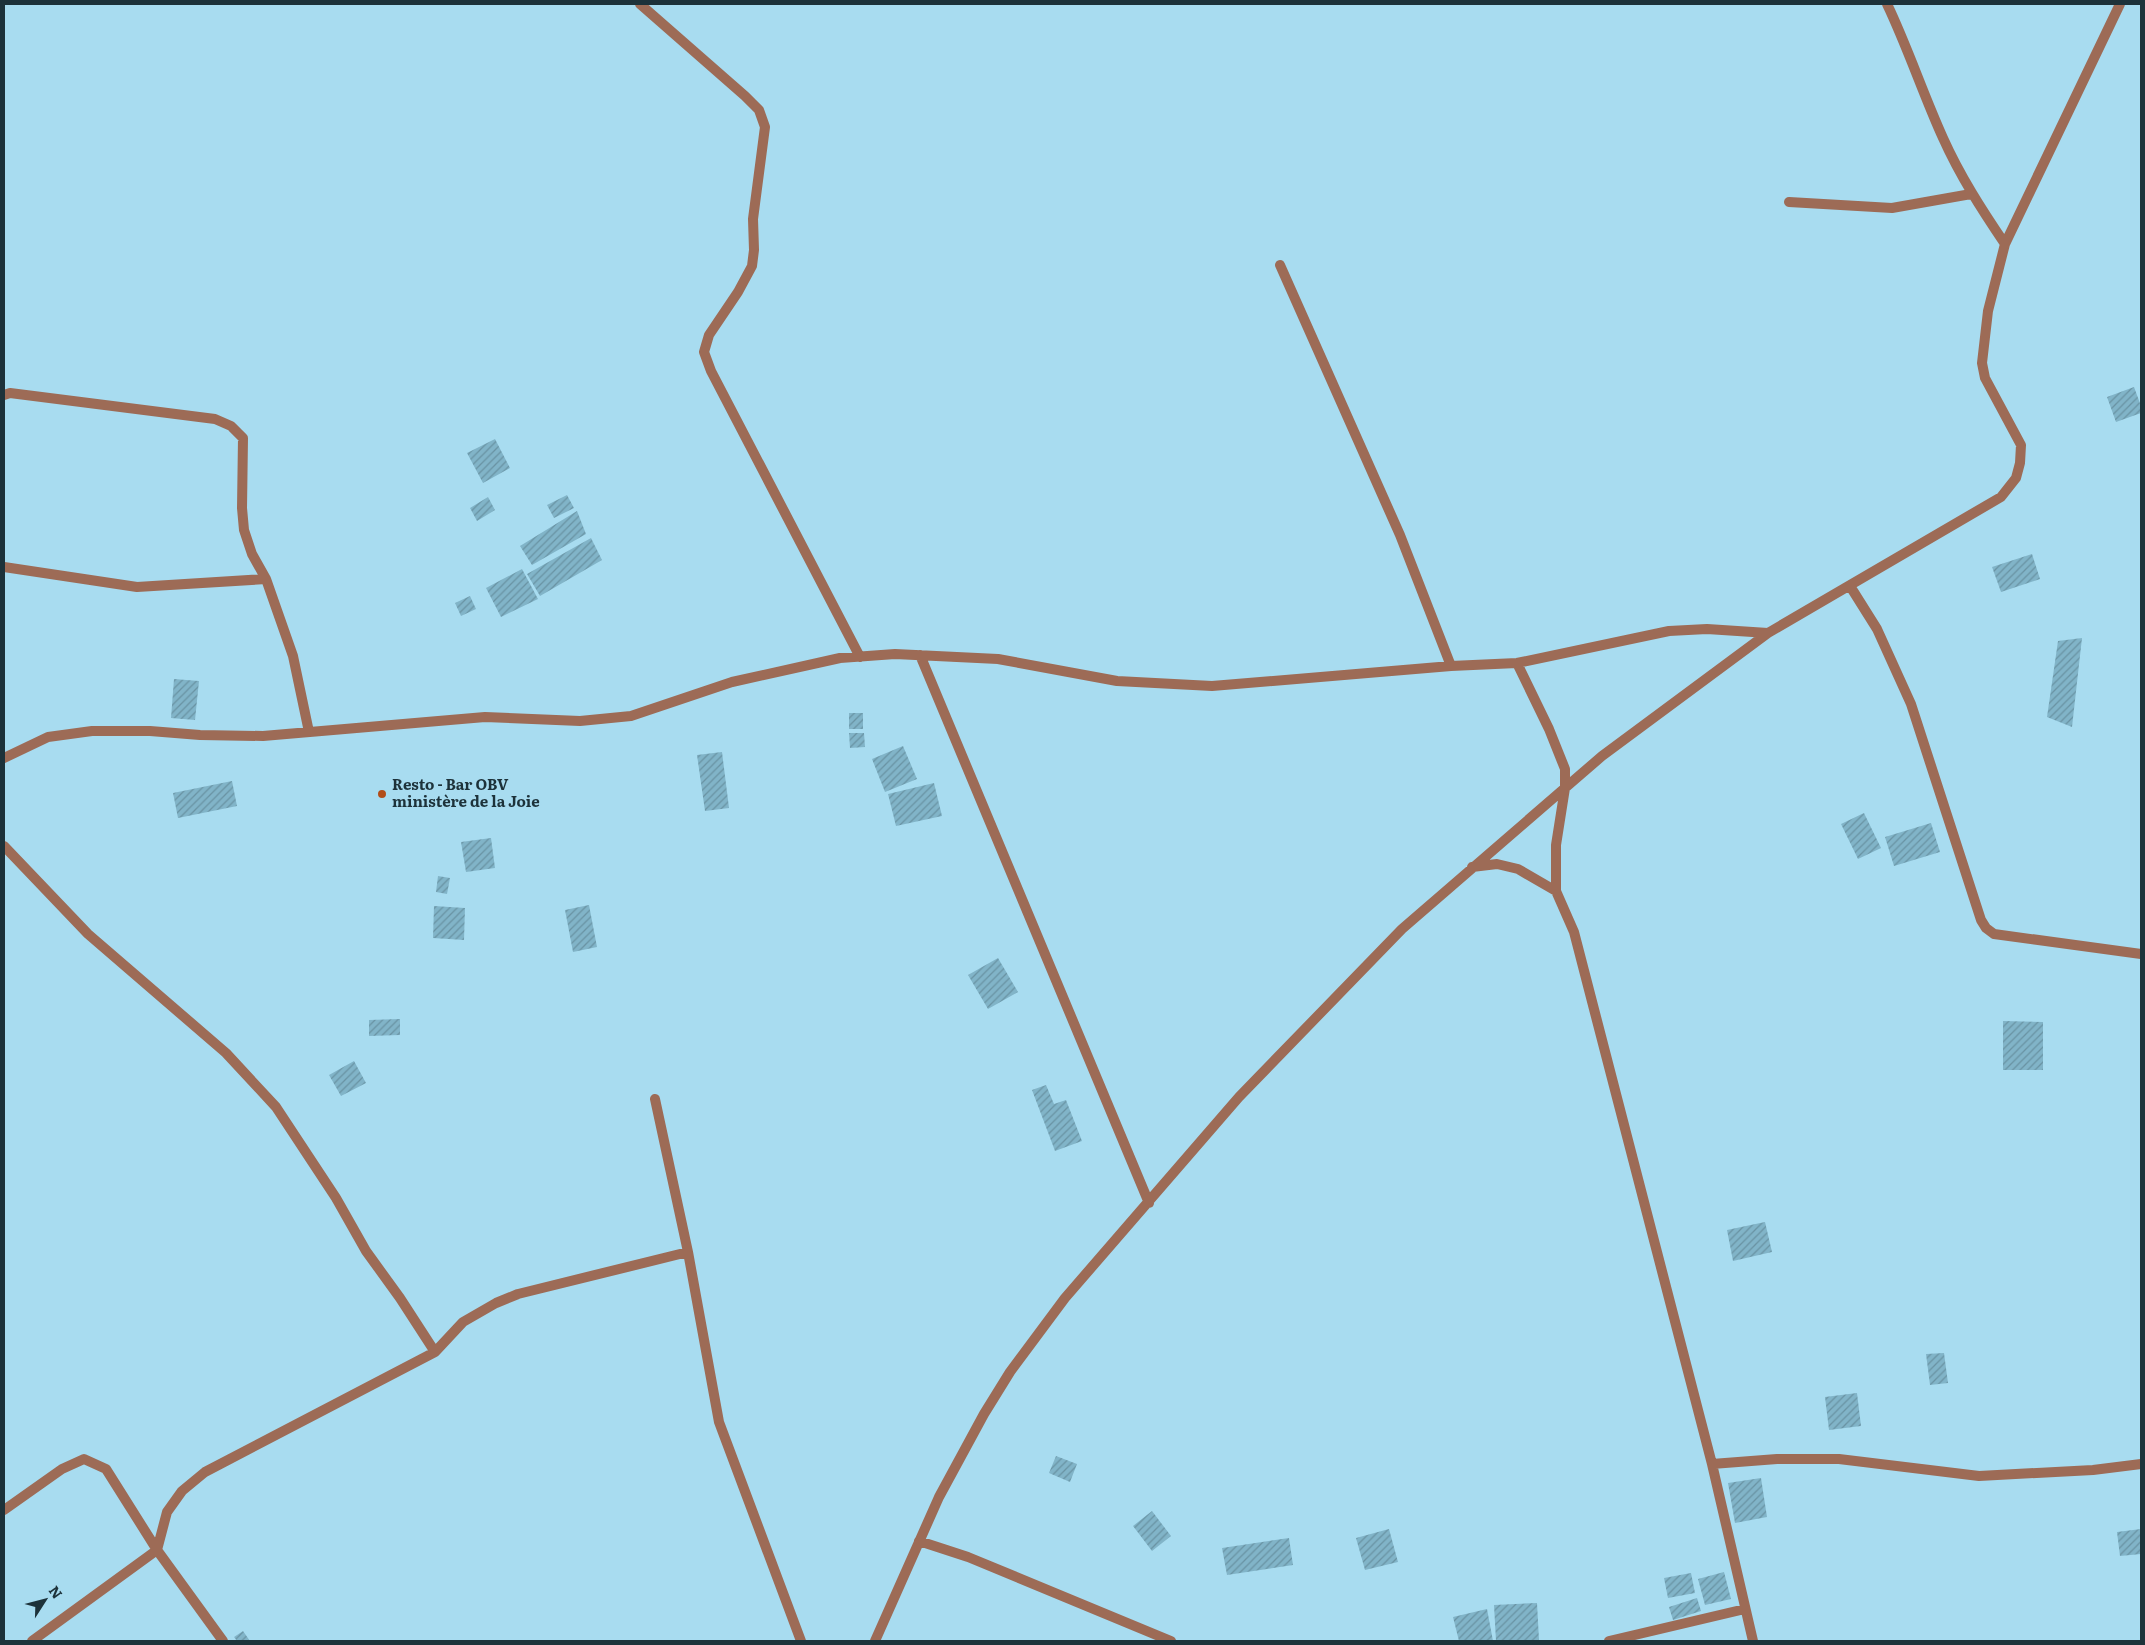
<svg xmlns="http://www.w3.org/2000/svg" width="2145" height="1645" viewBox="0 0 2145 1645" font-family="Literata,serif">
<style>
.building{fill:url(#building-hatch)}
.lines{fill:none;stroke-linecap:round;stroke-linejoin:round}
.street{stroke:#9d6b56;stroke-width:10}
.poi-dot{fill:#b14d19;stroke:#a8dcf0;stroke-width:2}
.labels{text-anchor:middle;stroke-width:4;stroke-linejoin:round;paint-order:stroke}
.poi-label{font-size:15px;font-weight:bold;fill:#1d323a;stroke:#a8dcf0;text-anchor:start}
</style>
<defs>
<pattern id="building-hatch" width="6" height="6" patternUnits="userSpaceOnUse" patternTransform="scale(1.25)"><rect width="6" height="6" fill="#81b4c8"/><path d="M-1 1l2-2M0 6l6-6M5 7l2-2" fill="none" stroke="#6993a3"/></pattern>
</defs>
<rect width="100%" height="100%" fill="#a8dcf0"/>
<path class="building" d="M2134,387l7,19v7l-25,9 -9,-25z
M495,439l15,29 -27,15 -16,-30z
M567,495l7,13 -20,10 -7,-13z
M488,497l7,13 -18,11 -7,-13z
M577,511l9,23 -54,31 -12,-19z
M591,538l11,22 -62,36 -13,-22z
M2032,554l8,25 -39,13 -9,-25z
M522,569l16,30 -37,18 -15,-29z
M470,596l6,13 -15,7 -6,-13z
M2082,638l-10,89 -25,-10 11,-76z
M174,679l25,2 -4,39 -24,-2z
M849,713h14v16h-14z
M849,733h15l1,14 -15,1z
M903,746l14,33 -32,13 -13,-33z
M722,752l7,56 -24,3 -8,-56z
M232,781l5,25 -59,12 -5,-25z
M934,783l8,33 -46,10 -8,-32z
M1864,813l17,35 -23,11 -17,-35z
M1931,823l9,29 -46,14 -9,-29z
M491,838l4,30 -29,4 -5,-30z
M438,876l12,2 -3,16 -11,-2z
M589,905l8,42 -24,5 -8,-42z
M434,906l31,2 -1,32 -31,-2z
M998,958l20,34 -30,17 -20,-34z
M400,1019v16l-31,1v-16z
M2003,1021l40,1v48h-40z
M354,1061l12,22 -25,13 -12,-21z
M1046,1085l8,19 12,-4 16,41 -27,10 -23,-61z
M1765,1222l7,30 -39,9 -6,-31z
M1944,1353l4,30 -18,2 -4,-31z
M1857,1393l4,33 -32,4 -4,-33z
M1056,1456l21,8 -7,18 -21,-9z
M1761,1478l6,39 -32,6 -7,-40z
M1152,1511l19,25 -19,15 -19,-25z
M1389,1529l9,33 -33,8 -9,-32z
M2141,1529v25l-21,2 -3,-24z
M1289,1538l4,27 -66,10 -5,-27z
M1724,1572l7,27 -26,6 -7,-26z
M1691,1573l4,20 -27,5 -4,-20z
M1697,1598l4,13 -28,9 -4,-13z
M1537,1603l2,37 -43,1 -2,-36z
M1487,1609l6,32h-34l-6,-24z
M243,1631l7,10h-13l-3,-4z"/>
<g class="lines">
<path class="street" d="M640,4l105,92 14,14 6,17 -12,92 1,31 -2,16 -14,26 -29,43 -5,17 7,19 149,286
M1887,4c21,44 36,90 56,134 17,38 39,72 62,106
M1789,202l103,6 79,-14
M1280,265l120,270 51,131
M4,395l6,-2 205,26 16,7 12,12 -1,70 2,22 8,24 14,25 27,77 16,76
M4,567l133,20 129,-8
M1850,586l27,43 34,75 70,216 5,8 8,6 147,20
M920,655l229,548
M1517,663l32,66 16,40v19l-9,57v46l18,41 138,532 41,177
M4,758l44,-21 44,-6h58l50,4 63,1 222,-19 95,4 51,-5 101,-34 108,-24 55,-4 103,5 119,22 95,5 239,-20 66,-3 152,-32 38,-2 61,4
M4,846l84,88 138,119 50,54 60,91 30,53 34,47 35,54
M1472,867l25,-3 21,5 38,22
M655,1099l33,153 31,170 82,219
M1712,1464l65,-5h62l140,17 114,-6 48,-6
M4,1510l58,-41 22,-10 22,10 51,81 66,91
M919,1541l49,16 203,84
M32,1641l125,-91 10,-38 15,-21 23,-19 230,-120 28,-30 33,-19 22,-9 170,-42
M875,1641l64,-144 45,-83 26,-42 55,-74 174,-201 163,-168 200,-173 166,-123 233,-136 15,-19 4,-15 1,-18 -36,-67 -3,-15 6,-52 17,-67 115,-240
M1609,1641l136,-32"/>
</g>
<circle class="poi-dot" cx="382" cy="794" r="5"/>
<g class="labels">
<g class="poi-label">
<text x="392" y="790">Resto - Bar OBV<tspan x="392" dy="17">ministère de la Joie</tspan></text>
</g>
</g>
<rect width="2145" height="1645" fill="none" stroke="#1d323a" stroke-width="10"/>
<g transform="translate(45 1600) rotate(54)" stroke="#a8dcf0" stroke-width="4" paint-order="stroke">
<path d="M0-4L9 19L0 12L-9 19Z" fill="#1d323a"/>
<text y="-8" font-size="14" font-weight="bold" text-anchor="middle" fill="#1d323a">N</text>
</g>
</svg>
